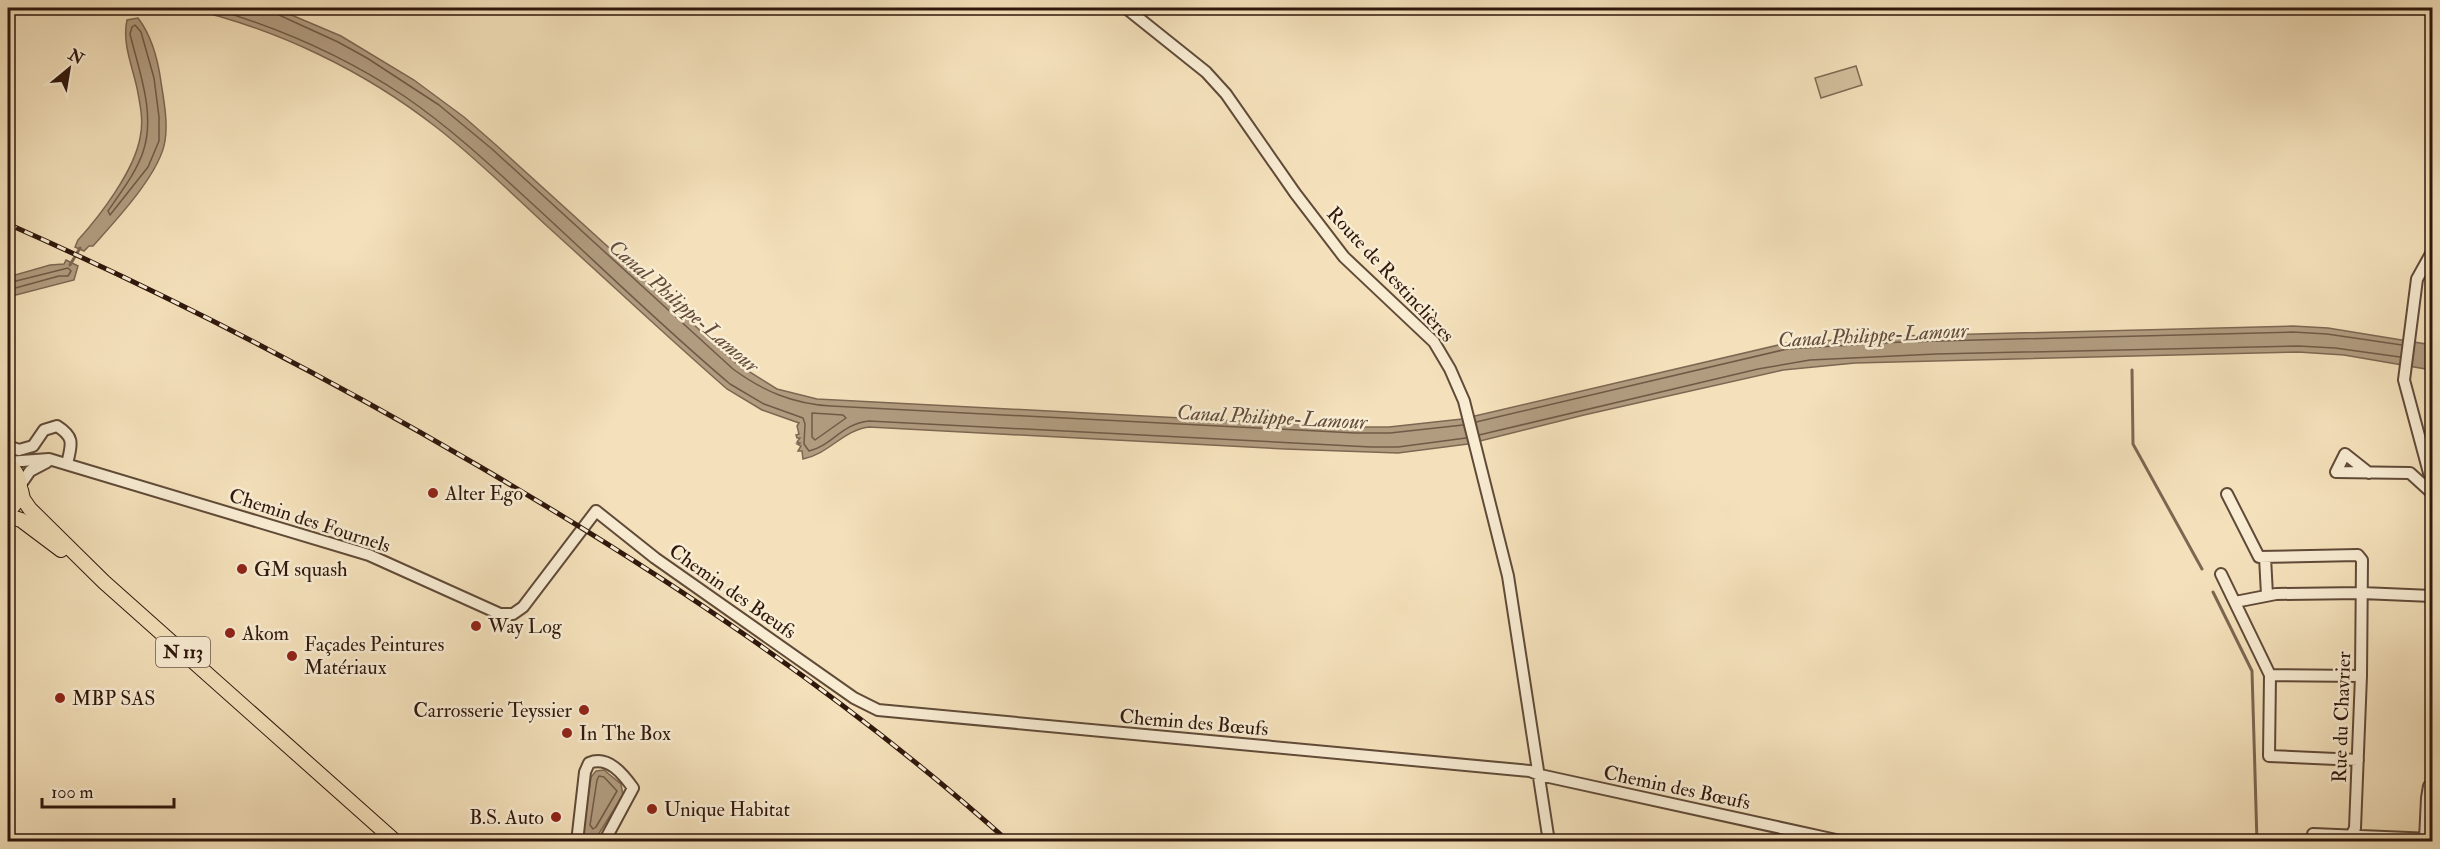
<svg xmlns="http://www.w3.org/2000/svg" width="2440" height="849" viewBox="0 0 2440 849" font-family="'IM FELL Double Pica',serif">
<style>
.green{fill:#d3bf9d;stroke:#816b54;stroke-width:1.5}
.water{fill:#b19c80;stroke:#7d6752;stroke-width:1.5}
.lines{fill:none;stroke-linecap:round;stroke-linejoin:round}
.shore{stroke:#705a46;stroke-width:1.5}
.stream{stroke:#7d6752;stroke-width:3}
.minor-casing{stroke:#604a38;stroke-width:14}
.major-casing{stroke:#2f170c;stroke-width:16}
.minor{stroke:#f8ecd3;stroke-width:10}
.major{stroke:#f4e1bb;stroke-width:14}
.rail-casing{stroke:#2f170c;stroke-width:5}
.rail{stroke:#f8ecd3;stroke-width:3;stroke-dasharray:9;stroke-linecap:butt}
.poi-dot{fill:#8f2418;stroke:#f8ecd3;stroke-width:2}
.labels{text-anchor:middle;stroke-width:5;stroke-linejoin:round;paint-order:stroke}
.shield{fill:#f8ecd3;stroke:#6b5748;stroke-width:1.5}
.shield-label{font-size:18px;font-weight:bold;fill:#2f170c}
.street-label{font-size:20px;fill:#2f170c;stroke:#f8ecd3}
.poi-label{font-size:20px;fill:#2f170c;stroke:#f8ecd3;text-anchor:start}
.water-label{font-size:21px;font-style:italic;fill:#634c3a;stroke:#f8ecd3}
</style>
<rect width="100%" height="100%" fill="#f4e1bb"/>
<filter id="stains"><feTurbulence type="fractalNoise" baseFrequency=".00333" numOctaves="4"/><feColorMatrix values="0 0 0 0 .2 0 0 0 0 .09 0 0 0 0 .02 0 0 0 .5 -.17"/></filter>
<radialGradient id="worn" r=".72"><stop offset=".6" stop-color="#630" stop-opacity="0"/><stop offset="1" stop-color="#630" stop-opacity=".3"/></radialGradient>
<path class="green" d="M1856,66l6,19 -41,13 -6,-20z"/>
<path class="water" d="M187,8h88l66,28 73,44 50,37 32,28 241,219 40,25 40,10 538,28h34l73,-8 325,-76 114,-7 392,-10 35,2 104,17v25l-88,-15 -46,-3 -443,11 -72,7 -199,45 -116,29 -70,9 -113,-4 -416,-22c-26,3 -40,27 -66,32l-1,-8h-4l3,-5 -4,-2 3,-1 -3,-1 3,-4h-3l-1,-3 3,-1 -2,-8 2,-3 -37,-13 -35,-21c-61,-53 -119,-108 -179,-162 -37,-34 -73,-70 -112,-100 -73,-57 -159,-98 -249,-119z
M138,18c13,17 20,42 23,64 3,19 7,40 4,59 -5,33 -50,80 -72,105h-4l-5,5 -9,-4 3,-7c22,-24 56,-69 62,-102 4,-17 0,-34 -3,-50 -5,-23 -15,-45 -10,-68z
M66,260l12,6 -4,14 -66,17v-20l42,-12 14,-1z
M604,770l17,14 2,11 -28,45 -9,1 -3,-7 8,-57 5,-6z"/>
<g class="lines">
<path class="shore" d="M211,8c69,20 133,48 193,88 44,30 83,66 122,102 68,62 134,127 204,186l34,20 39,14 2,6 -1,20 5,7c24,-6 32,-27 60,-30l502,26h27l68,-9
M275,8l4,7 59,27 29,16 72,47 53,44 241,220c30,22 60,35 98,37l524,27h35l73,-8
M135,25l6,7 13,46 5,39v24l-11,26 -38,48 -2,-4c12,-18 28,-38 35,-59 13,-38 -4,-81 -13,-118l2,-7z
M8,283l60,-15 3,3 -3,5h-9l-51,14
M812,413l31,2 3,3 -31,22 -3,-3z
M1476,422l311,-73 114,-7 392,-10 34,2 75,11
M1479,435l279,-66 52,-9 126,-6 362,-8 37,2 65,9
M599,776l5,1 13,14 -21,36 -3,2 -3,-4 7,-45z"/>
<path class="stream" d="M70,265l10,-17
M2132,370l1,74 69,125
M2213,592l39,79 5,171"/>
<g class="minor-casing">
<path id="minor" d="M1126,8l80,64 20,22 69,99 49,64 90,85 16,27 14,32 44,175 41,266
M2432,252l-15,27 -13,101 28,104
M8,446l11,4 14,-4 11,-16 13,-4c19,12 14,19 10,38
M8,462l41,-3 320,96 131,59h13l10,-7 73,-96 59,47 199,140 24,12 652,61 10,4 305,67
M2369,473l-24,-19 -9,18 74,1 22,20
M21,484l9,-13 17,-9
M2227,494l32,63 99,-2 4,5 -1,116 -6,152 -7,14
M2265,557l2,38
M2221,574l49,101 -1,81 89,4
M2235,602l41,-8 86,-1 70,3
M2270,675l91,1
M2432,798h-5l2,-12 3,-2
M2313,834l119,5
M2425,839l2,-41
M577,842l8,-70 4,-9c19,-8 34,11 44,25l-29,54"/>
</g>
<g class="major-casing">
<path id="major" d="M8,464c16,13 16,34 0,47
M21,490l2,9 7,10 74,73 292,260
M8,516l13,4 40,30"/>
</g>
<use href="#minor" class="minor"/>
<use href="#major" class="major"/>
<g class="rail-casing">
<path id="rail" d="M8,224c163,72 315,151 469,241 188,110 369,231 532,377"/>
</g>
<use href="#rail" class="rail"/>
</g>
<g class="poi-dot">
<circle cx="433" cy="493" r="6"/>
<circle cx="242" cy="569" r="6"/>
<circle cx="476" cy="626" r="6"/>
<circle cx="230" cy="633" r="6"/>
<circle cx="292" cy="656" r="6"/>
<circle cx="60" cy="698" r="6"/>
<circle cx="584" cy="710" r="6"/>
<circle cx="567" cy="733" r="6"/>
<circle cx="652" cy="809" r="6"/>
<circle cx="556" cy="817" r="6"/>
</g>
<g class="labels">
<rect class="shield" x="156" y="637" width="54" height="30" rx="4.5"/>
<g class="shield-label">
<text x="183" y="658">N 113</text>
</g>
<g class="street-label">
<text transform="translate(1391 274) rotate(47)" y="7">Route de Restinclières</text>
<text transform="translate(310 520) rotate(18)" y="7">Chemin des Fournels</text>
<text transform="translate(733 591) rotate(35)" y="7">Chemin des Bœufs</text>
<text transform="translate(2341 717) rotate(-88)" y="7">Rue du Chavrier</text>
<text transform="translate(1194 722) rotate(5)" y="7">Chemin des Bœufs</text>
<text transform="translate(1677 787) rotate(12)" y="7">Chemin des Bœufs</text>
</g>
<g class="poi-label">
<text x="445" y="500">Alter Ego</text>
<text x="254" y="576">GM squash</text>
<text x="488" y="633">Way Log</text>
<text x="242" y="640">Akom</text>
<text x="304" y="651">Façades Peintures<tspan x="304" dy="23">Matériaux</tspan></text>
<text x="72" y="705">MBP SAS</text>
<text x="572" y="717" text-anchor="end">Carrosserie Teyssier</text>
<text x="579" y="740">In The Box</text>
<text x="664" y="816">Unique Habitat</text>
<text x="544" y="824" text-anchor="end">B.S. Auto</text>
</g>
<g class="water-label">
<text transform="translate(684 306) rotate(41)" y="7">Canal Philippe-Lamour</text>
<text transform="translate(1873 335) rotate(-3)" y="7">Canal Philippe-Lamour</text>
<text transform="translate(1272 417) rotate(3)" y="7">Canal Philippe-Lamour</text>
</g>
</g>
<rect width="2440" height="849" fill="none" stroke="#f4e1bb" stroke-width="30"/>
<rect x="9" y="9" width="2422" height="831" fill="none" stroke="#2f170c" stroke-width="3"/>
<rect x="15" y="15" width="2410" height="819" fill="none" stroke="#2f170c" stroke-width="1.5"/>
<g transform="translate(69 69) rotate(30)" stroke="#f8ecd3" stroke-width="4.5" paint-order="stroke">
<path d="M0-4.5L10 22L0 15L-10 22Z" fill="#2f170c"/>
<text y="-9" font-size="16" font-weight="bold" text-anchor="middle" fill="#2f170c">N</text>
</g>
<path d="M42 798v9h132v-9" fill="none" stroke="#2f170c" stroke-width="3"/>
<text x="51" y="798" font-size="18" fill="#2f170c" stroke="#f8ecd3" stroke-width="4.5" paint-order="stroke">100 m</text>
<rect width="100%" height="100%" filter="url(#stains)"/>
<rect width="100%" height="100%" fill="url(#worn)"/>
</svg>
